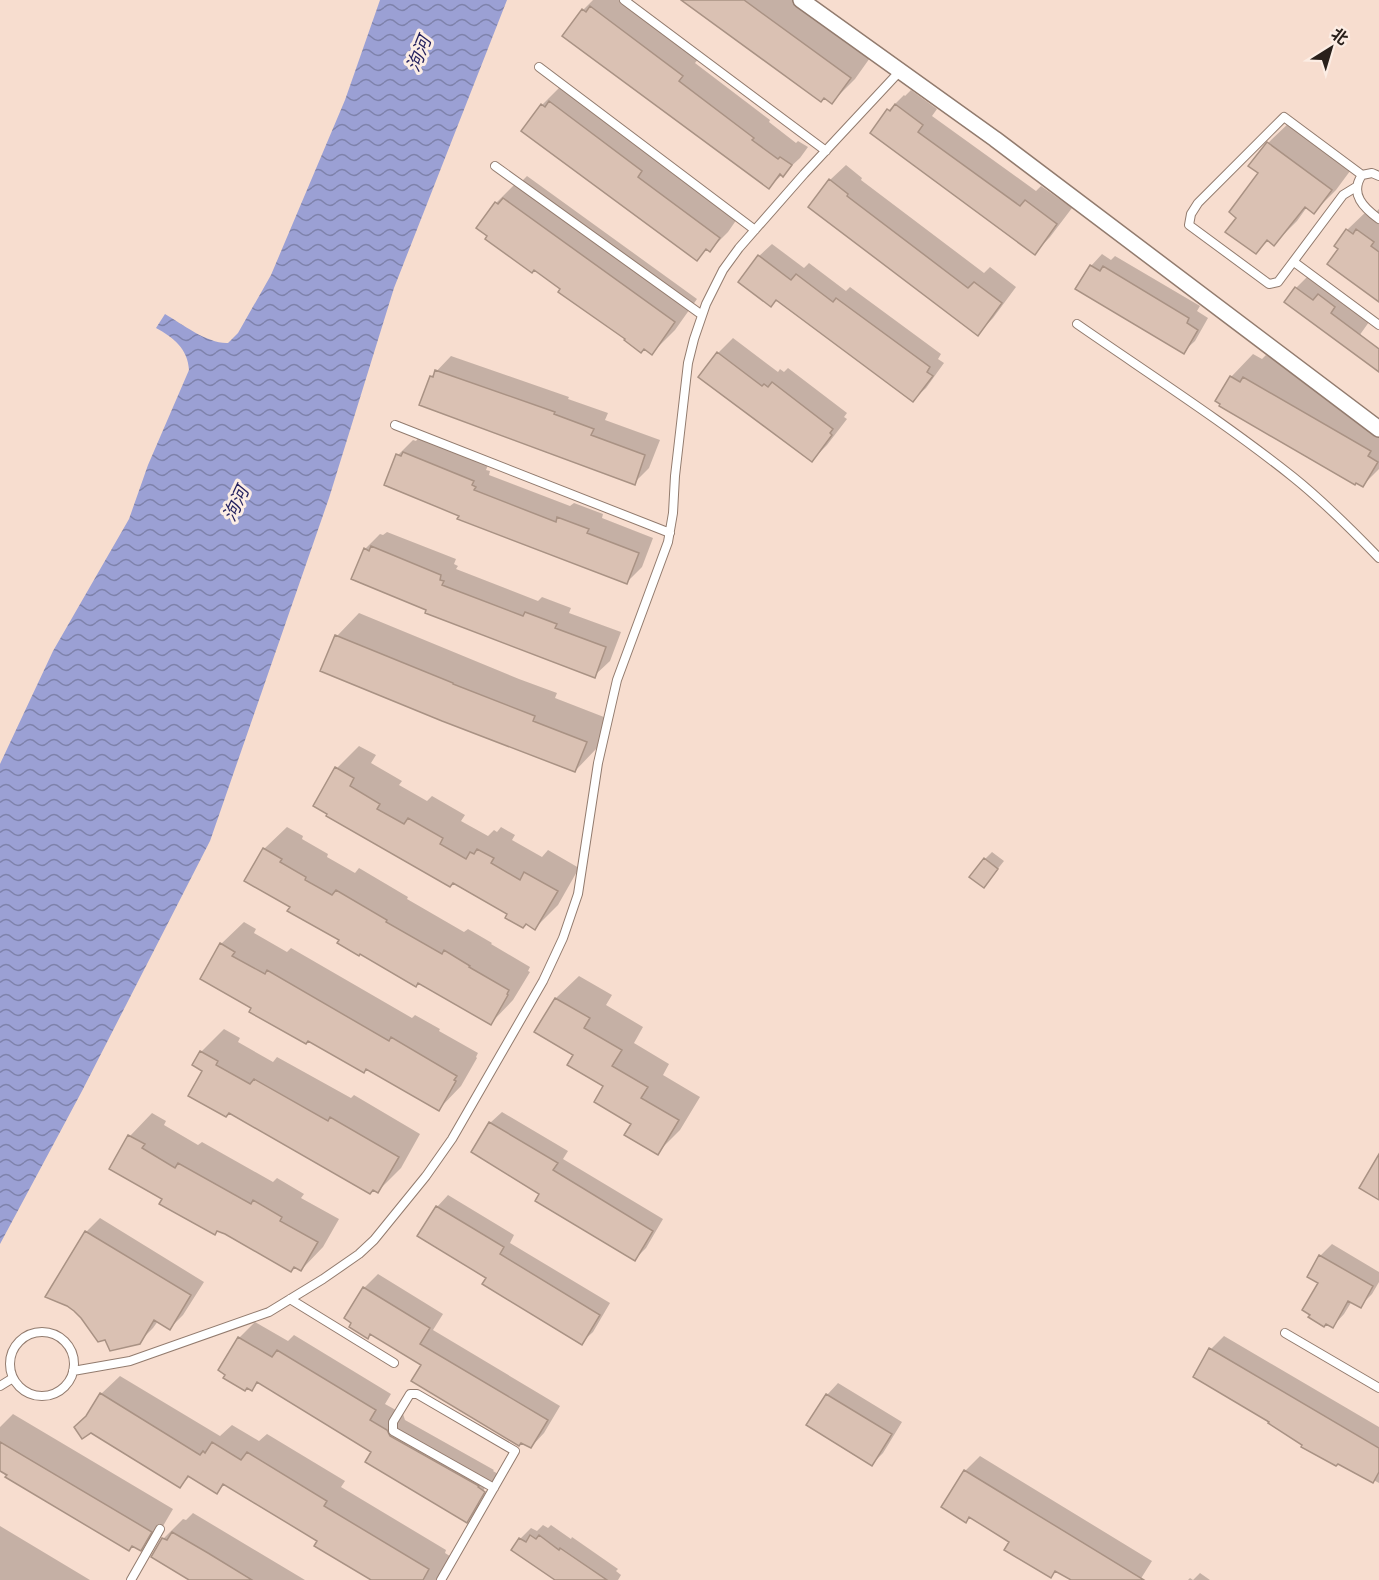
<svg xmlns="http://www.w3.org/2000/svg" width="1379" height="1580" viewBox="0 0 1379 1580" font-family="'Playfair Display','Noto Sans SC',serif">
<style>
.water{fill:url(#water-waves)}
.shadow{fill:#0003;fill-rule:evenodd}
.building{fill:#dac1b3;stroke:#a99284;stroke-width:1.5}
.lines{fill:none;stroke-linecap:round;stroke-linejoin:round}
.lane-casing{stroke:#927b6e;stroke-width:10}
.street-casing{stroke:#927b6e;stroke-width:18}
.lane{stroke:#fff;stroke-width:8}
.street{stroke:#fff;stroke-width:15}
.labels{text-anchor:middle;stroke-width:6;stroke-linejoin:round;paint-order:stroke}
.water-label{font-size:18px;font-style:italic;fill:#25225f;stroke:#fcede4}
</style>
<defs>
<pattern id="water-waves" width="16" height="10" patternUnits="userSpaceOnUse" patternTransform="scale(1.5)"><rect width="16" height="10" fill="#9ba0d4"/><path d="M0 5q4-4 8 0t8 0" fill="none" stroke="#7e82ab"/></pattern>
</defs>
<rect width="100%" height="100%" fill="#f7ddcf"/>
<path class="water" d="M380,0h127l-113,288 -65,210 -119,343 -128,250 -82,153v-480l53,-113 76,-132 19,-54 41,-95c-1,-21 -16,-33 -33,-42l9,-14c17,10 43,30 63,29l10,-10 33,-58 74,-175z"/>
<path class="shadow" d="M593,0h29l77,58 -4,5 75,57 -1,2 27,21 2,-2 10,6 -8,11 -31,29 -186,-177z
M685,0h112l75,55 -17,24 -23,23z
M569,84l90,68 -4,6 82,61 -9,13 -18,18 -2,-2 -12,11 -154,-154 18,-18 3,2z
M911,90l26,19 -5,7 104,75 5,-5 31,22 -22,29 -15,16 -163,-120 17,-23 15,-15 1,1z
M1291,121l62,46 -17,23 -22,22 -7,-5 -10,14 -23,23 -5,-4 -13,12 -18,-35 22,-45 8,-29z
M846,165l16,13 -1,2 123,93 6,-6 26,20 -23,31 -15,16 -148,-154z
M527,176l170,123 -22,31 -23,23 -25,-14 -65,-50 -84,-61 18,-25 23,-23 2,2z
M1370,208l6,4 3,-3v91l-39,-52 7,-18z
M772,244l32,24 5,-5 37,28 4,-4 91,67 -3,5 6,4 -18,25 -13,12 -136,-101 -6,6 -31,-23 19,-26z
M1102,254l9,6 4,-4 85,50 -3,5 11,7 -13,23 -12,11 -92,-86z
M1307,277l17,12 6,-5 15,11 -4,6 28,21 -10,14 -63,-48z
M733,338l45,34 2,-3 4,3 4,-4 59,45 -3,4 3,2 -20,26 -15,15 -94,-107z
M1253,354l9,5 4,-4 113,65v49l-16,16 -132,-108z
M451,356l118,41 -1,2 40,14 -3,7 55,20 -11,28 -15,15 -203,-106z
M419,437l69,28 -2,5 4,1 -1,4 81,31 4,-3 29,11 -1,4 51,20 -11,29 -15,15 -166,-67 -63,-60 15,-15 3,1z
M387,532l69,27 -2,5 4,2 -2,3 82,32 4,-4 29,11 -2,5 52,19 -11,29 -16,15 -166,-67 -63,-60 15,-15 3,1z
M359,613l160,66 38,14 -2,5 54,21 -12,29 -22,23 -238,-135z
M359,746l17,9 -5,8 31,18 -3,4 28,16 5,-5 33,19 -4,6 27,15 6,-6 3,2 4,-5 14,8 -3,5 30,17 6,-7 31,18 -21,37 -23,23 -207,-112 9,-48z
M287,827l16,9 -1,3 26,15 -1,3 28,16 4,-5 49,29 -1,2 57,33 4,-3 24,14 -1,1 39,23 -2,4 2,1 -17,28 -22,23 -150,-83 -49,-34 -28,-57z
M992,852l12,9 -20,25 1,-27z
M244,922l12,7 -2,4 33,19 4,-4 121,70 3,-3 25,14 -1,2 39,22 -2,4 1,1 -16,28 -22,23 -72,-41 -114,-61 -32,-63z
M579,976l33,19 -6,10 37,22 -9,16 35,21 -6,11 37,22 -20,33 -23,23 -24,-29 -28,-38 -30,-31 -39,-24 20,-33z
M224,1029l16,9 -2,4 35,20 4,-5 74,41 3,-3 66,39 -19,34 -23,23 -174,-120 -3,-19z
M502,1112l66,39 -5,8 100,60 -17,29 -11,11 -94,-66 -51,-70z
M152,1113l14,8 -2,4 34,20 4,-3 71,40 4,-4 27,16 -3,4 38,21 -16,28 -22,23 -83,-40 -3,3 -51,-34 -53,-30 19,-33z
M448,1195l66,40 -4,8 100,60 -17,29 -12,11 -93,-66 -51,-70z
M100,1218l104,64 -21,33 -13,13 -12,-7 -5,7 -14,14 -33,-4 -38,-33 -21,-9 39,-64z
M1332,1244l47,28v10l-7,12 -12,12 -8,-5 -8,13 -11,12 -13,-44 -11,-6 11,-20z
M378,1274l65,40 -10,16 127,76 -16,27 -13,14 -108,-82 -59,-77z
M255,1322l33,19 6,-6 97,59 -6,10 18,10 2,6 89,50 -1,1 7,4 -17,30 -16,16 -94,-70 -114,-69 -8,7 -12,-51zM487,1484l3,2 -10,18h-4z
M1224,1336l155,91v56l-74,-39 -94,-95z
M120,1376l100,60 12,-11 27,16 8,-7 78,47 -4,6 105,63 -1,3 8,5 -13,22h-66l-55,-39 -94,-57 -8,8 -27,-16 -10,10 -92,-70 13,-22z
M838,1383l64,39 -19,31 -11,11 -45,-69z
M13,1414l160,95 -10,17 -23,23 -7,-4 -5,4 -128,-77v-45z
M980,1456l172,105 -12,19h-66l-17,-10 -6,6 -40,-35 -41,-25 -4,5 -1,-50z
M193,1513l112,67h-113l-29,-41 20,-20 3,1z
M543,1525l5,3 3,-3 20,14 1,-2 46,32 -2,2 5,4 -3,5h-60l-38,-41 11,-11 6,3z
M0,1526l90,54h-90z
M1200,1573l10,7h-22l2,-2 3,2z"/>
<path class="building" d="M681,0h63l107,78 -19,26 -8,-6 -3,4z
M590,6l93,70 -4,5 75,57 -2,2 26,19 2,-2 12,8 -9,12 -3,-3 -11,15 -207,-153 20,-27 4,3z
M549,101l93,70 -4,6 82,61 -10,14 -4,-3 -9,12 -176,-130 20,-27 4,3z
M895,104l28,21 -5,7 102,74 5,-6 32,24 -22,31 -165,-122 17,-24 3,2z
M1267,142l65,48 -18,24 -9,-7 -31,39 -7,-6 -11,14 -31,-22 11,-14 -7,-6 29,-39 -10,-7z
M829,179l19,15 -1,2 121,92 6,-6 28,21 -24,33 -170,-129z
M503,198l172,124 -23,33 -8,-6 -3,4 -17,-13 1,-1 -67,-47 2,-3 -26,-19 -2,3 -47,-34 2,-3 -11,-8 19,-26 3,2z
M1346,229l7,5 3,-5 18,13 -3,4 8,6v50l-52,-38 11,-15 -4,-3z
M758,255l33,25 5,-6 37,28 3,-4 94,69 -3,5 6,4 -20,26 -137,-102 -5,7 -33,-25z
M1090,265l10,6 3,-5 86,52 -2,5 11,7 -14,24 -109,-65z
M1295,287l18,13 5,-6 17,13 -4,6 48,36v23l-95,-70z
M717,352l45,34 2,-2 4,3 4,-5 61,47 -3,4 2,2 -20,27 -114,-85z
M435,370l120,42 -1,2 40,15 -3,6 54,20 -10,30 -216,-80 11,-29 3,1z
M1230,376l10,6 3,-5 128,74 -3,5 10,6 -15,25 -7,-4 -1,2 -136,-79 1,-2 -5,-3z
M403,452l71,29 -2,4 4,2 -2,3 82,32 1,-5 32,12 -2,4 52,20 -12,31 -170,-65 2,-3 -75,-31 12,-31 5,2z
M371,546l70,29 -1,5 4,1 -2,4 81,31 2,-4 32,12 -2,4 51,19 -11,31 -170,-65 1,-3 -75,-31 13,-31 5,3z
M335,635l118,48v1l82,32 -2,5 54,21 -12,30 -133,-51 -122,-50z
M335,767l19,11 -4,8 30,18 -3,5 27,15 4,-6 35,20 -3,6 26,15 4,-7 4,2 3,-5 17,9 -3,5 29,17 4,-8 34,19 -23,39 -9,-6 -3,4 -18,-10 2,-4 -54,-31 -3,4 -124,-71 1,-2 -14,-8z
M263,848l19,11 -2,3 26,15 -1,3 27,15 4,-5 51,30 -1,2 56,32 2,-4 26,16 -1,1 40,23 -2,4 1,1 -17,30 -73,-42 -2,4 -56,-33 -1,2 -22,-13 2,-3 -52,-29 3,-4 -46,-26z
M984,858l14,11 -14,19 -15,-11z
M220,943l15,9 -3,4 33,18 2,-4 122,71 2,-4 66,39 -3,4 2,1 -17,30 -73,-42 -2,4 -56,-32 -2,3 -57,-32 2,-4 -51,-29z
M555,998l35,20 -6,10 38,22 -10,16 36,21 -7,11 38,22 -21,35 -34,-20 7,-11 -37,-22 9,-16 -36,-21 6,-10 -39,-23z
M200,1051l18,10 -2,4 34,19 4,-5 74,42 2,-4 69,40 -21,36 -5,-3 -3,4 -141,-81 -3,4 -38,-21 14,-25 -10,-6z
M489,1122l69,41 -5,7 100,61 -18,30 -100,-60 4,-7 -68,-42z
M128,1135l17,9 -3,4 33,20 3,-5 73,41 2,-4 29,17 -2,4 38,21 -17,29 -7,-4 -3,5 -66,-38 -8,-3 -2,4 -56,-31 3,-5 -53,-30z
M1379,1154v46l-20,-12z
M436,1206l68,41 -4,7 100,61 -18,30 -100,-61 4,-6 -69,-42z
M85,1231l106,64 -21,35 -16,-10 -14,24 -30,7 -5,-11 -7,2 -17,-24 -7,-7 -7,-5 -22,-9z
M1319,1255l54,31 -12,22 -13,-7 -15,27 -7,-4 -2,3 -16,-10 2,-2 -8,-5 16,-27 -11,-6z
M363,1287l67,41 -10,16 128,76 -17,28 -10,-5 -2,3 -108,-65 10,-16 -51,-31 -2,5 -19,-12 2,-4 -7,-5z
M238,1337l34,20 5,-7 99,60 -6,10 17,10 3,6 89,50 -1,1 7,5 -18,31 -102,-61 6,-10 -114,-70 -5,9 -5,-3 -2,3 -22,-13 2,-3 -7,-5z
M1209,1348l170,100v24l-6,11 -35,-19 -2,2 -35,-19 1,-2 -34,-22 1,-1 -76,-45z
M100,1393l100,62 3,-4 2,2 7,-11 29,18 6,-8 80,49 -3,5 105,63 -6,11h-52l-57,-34 3,-5 -94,-57 -6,10 -29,-18 -8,12 -89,-55 -9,6 -8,-12 12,-11z
M826,1394l66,40 -20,32 -66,-41z
M0,1442l152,90 -11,19 -9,-5 -3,5 -124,-74 2,-2 -7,-4z
M964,1470l180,110h-73l-16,-9 -4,7 -47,-28 5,-8 -40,-25 -3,6 -25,-16z
M172,1532l36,21 44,27h-63l-38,-23 11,-19 5,2z
M530,1535l6,4 3,-4 20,15 1,-2 47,32h-52l-44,-30 8,-12 7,4z"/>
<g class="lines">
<g class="lane-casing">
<path id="lane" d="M624,0l202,151
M539,67l216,163
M495,166l207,149
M1379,176l-7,-3 -10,2c-13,19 2,33 17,44
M1356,187l-13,8 -65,87 -9,2 -80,-59 2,-11 7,-11 86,-86 78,58
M1294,262l85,63
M1077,324c72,50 147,98 216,153 30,24 59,53 86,81
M395,425l275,108
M290,1299l104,64
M10 1364a32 32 0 1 1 64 0a32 32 0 1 1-64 0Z
M1285,1333l94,55
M73,1371l57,-10 139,-49 54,-33 36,-25 15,-14 52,-64 26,-37 91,-158 20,-43 15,-44 20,-131 19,-83 51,-138 5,-29 2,-37 13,-113 6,-24 12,-35 17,-34 16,-22 65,-74 96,-103
M0,1386l13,-8
M131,1580l29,-51
M441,1580l74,-129 -98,-57h-7l-17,28v9l101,57"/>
</g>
<g class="street-casing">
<path id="street" d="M801,0l194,139 384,290"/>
</g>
<use href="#lane" class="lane"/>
<use href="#street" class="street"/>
</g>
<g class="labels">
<g class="water-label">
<text transform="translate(419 54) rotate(-68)" y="6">泃河</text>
<text transform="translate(236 504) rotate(-65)" y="6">泃河</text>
</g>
</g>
<g transform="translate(1331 48) rotate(37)" stroke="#fcede4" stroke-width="4.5" paint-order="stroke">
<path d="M0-4.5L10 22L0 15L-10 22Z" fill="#29201b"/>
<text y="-9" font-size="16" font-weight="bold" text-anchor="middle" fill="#29201b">北</text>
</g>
</svg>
